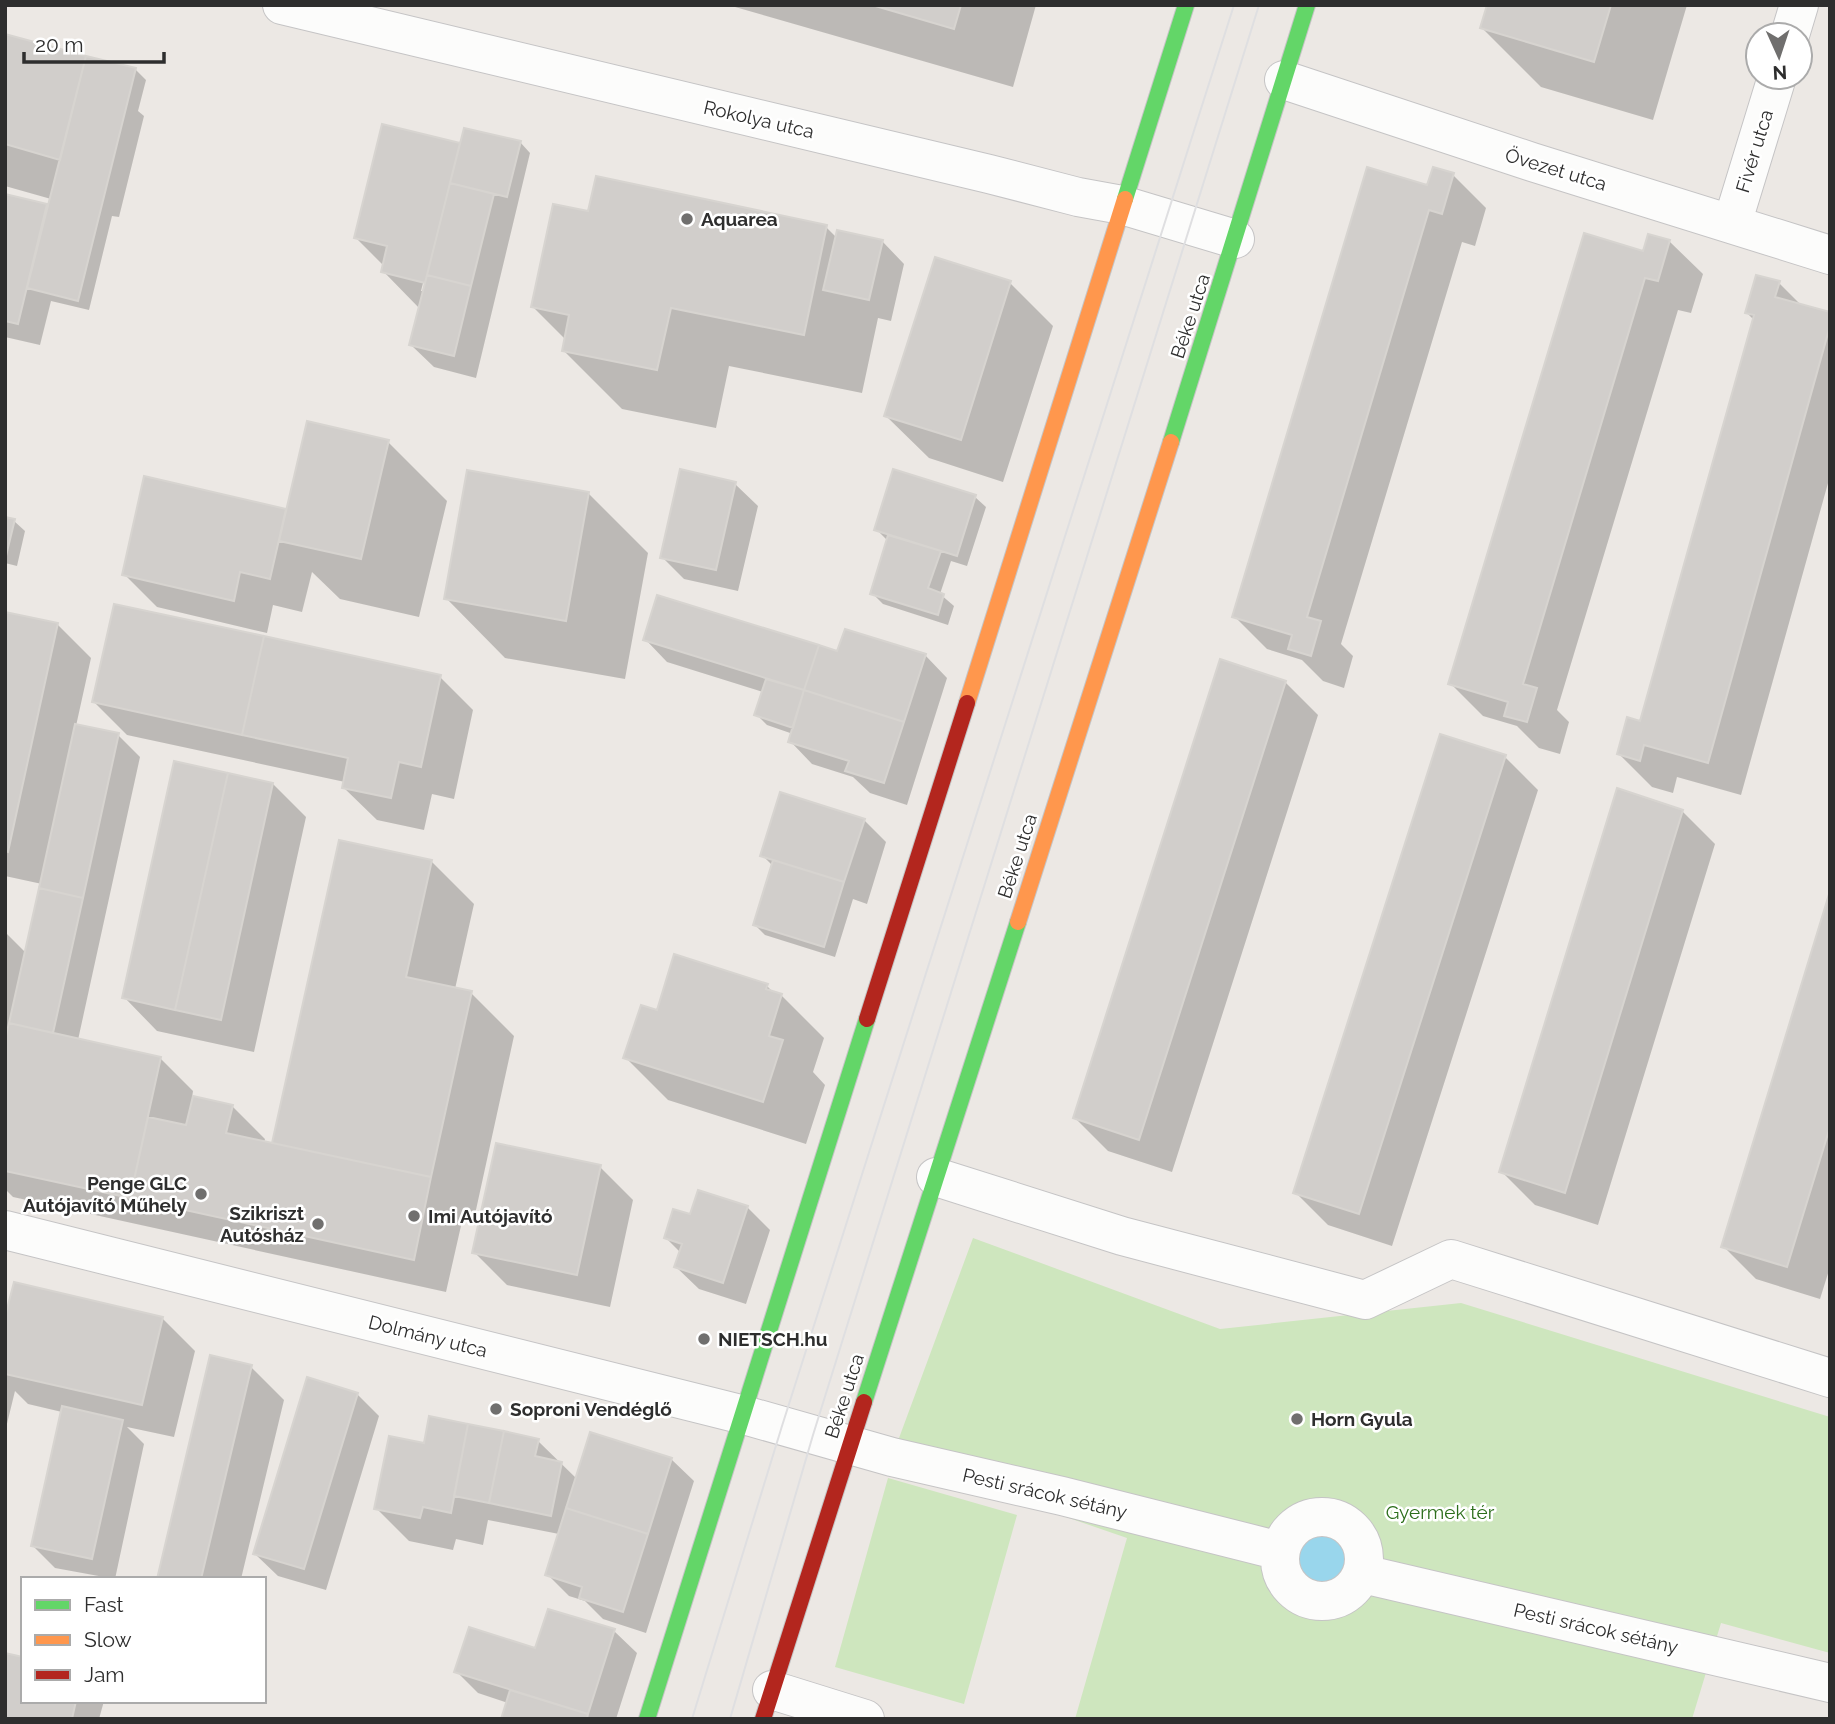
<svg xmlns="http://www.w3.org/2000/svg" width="1835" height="1724" viewBox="0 0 1835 1724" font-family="Raleway,sans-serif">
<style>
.green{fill:#cee6be}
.water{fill:#99d6ec}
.shadow{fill:#0003;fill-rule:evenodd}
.building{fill:#d1cecb;stroke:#d7d4d0;stroke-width:2}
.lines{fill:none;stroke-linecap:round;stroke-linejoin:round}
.street-casing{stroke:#c5c4c5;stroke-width:40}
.fast-casing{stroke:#c5c4c5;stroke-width:18}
.slow-casing{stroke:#c5c4c5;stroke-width:18}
.jam-casing{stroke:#c5c4c5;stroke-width:18}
.street{stroke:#fcfcfb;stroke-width:38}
.fast{stroke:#63d668;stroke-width:16}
.slow{stroke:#ff974d;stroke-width:16}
.jam{stroke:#b3261e;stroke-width:16}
.tram{stroke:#dfdfe1;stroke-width:2}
.poi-dot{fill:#706f6e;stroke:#fff;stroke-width:2.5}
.labels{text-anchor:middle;stroke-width:5;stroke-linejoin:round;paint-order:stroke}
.street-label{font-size:19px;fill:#2e2e2e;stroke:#fff}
.poi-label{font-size:19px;font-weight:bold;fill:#2e2e2e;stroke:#fff;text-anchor:start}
.park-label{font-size:19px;fill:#2c6e1b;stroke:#fff}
</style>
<rect width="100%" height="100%" fill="#ece8e4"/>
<path class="green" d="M973,1238l247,91 241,-26 369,114v236l-109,-30 -29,96h-617l52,-181 -235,-81z
M888,1478l129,37 -53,189 -129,-37z"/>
<path class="water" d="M1330,1526l22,15 4,26 -15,22 -27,5 -22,-16 -5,-26 16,-22z"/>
<path class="shadow" d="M728,5h308l-23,82z
M1489,5h198l-34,115 -112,-33 -59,-59z
M5,36l130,33 11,11 -8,31 6,5 -25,101 -7,-1 -23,94 -38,-9 -11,44 -35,-8v-141l41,9 3,3 2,-9 -46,-13z
M384,126l77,19 59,-3 10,11 -54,225 -42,-11 -23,-22 9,-36 -37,-38 1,-5 -28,-28zM448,184h3l-26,107h-4z
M1453,175l33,33 -11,38 -13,-4 -121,402 12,12 -9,32 -21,-7 -21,-21 -35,-11 -33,-33 194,-429z
M826,227l11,11 45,3 22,23 -13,57 -13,-3 -16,75 -133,-27 -13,62 -94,-19 -59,-59 3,-10 -33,-33z
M1669,241l34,33 -12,39 -13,-3 -121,400 12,12 -9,32 -21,-6 -22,-22 -34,-10 -33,-33 194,-430z
M1010,283l43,43 -50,156 -74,-24 -43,-42z
M1779,283l23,23 28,8v162l-89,319 -64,-18 -4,16 -21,-6 -33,-33 23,-31 112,-403 -7,-7z
M388,442l59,59 -28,116 -79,-18 -28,-27 -10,40 -29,-7 -6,28 -110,-26 -33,-33 22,-96 142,33z
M735,484l23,22 -20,85 -54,-12 -22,-22z
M589,494l59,59 -23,126 -120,-21 -59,-60z
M975,497l11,10 -19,59 -16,-5 -11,33 14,12 -6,19 -65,-21 -11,-11 15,-53 -11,-11z
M5,519l9,2 11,10 -8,35 -12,-3z
M5,614l53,11 33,33 -15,68 42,9 22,22 -62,283 82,18 33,33 -1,7 40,8 33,33 -1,4 14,3 153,-285 43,43 -19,85 16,4 43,43 -40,183 -11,-2 -17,75 -433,-95 -8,-8v-257l21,21 16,-69 -37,-8z
M645,639l193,15 87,1 22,23 -40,127 -37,-12 -17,-16 -41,-13 -22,-23 3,-7 -26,-9 -11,-11 7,-22 -96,-30z
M440,677l33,33 -19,89 -22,-5 -8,36 -47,-10 -34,-33 2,-5 -218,-47 -33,-33z
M1285,682l33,33 -146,457 -64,-21 -33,-33z
M1505,757l33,33 -146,456 -64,-21 -33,-33z
M273,784l33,33 -52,235 -97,-21 -33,-34z
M1682,811l33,33 -117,381 -63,-20 -34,-34z
M864,820l22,22 -19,62 -14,-5 -18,58 -70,-22 -11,-11 19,-58 -11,-11z
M1830,897v370l-10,32 -64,-20 -33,-33z
M767,986l7,7 7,2 43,43 -11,34 12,13 -19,59 -138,-44 -43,-43 33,-45z
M600,1167l33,33 -23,107 -103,-22 -33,-33z
M747,1207l23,23 -24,74 -47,-15 -23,-22 5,-14 -15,-15 25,-21z
M5,1308l157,10 33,33 -21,86 -47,-10 17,17 -29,135 -60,-11 -22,-22 29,-134 -34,-8 -13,-13 -10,41z
M251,1367l33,33 -43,179h-82z
M357,1394l22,22 -53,174 -48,-14 -23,-22z
M538,1441l39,38 94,-20 23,22 -48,152 -43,-14 -18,-18 -16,-5 -22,-22 12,-40 -71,-14 -5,25 -27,-6 -3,11 -44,-9 -33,-33 49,-63z
M614,1631l23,22 -21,66h-112l4,-16 -30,-10 -22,-22z
M23,1701h81l-5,18h-94z"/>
<path class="building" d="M872,5h89l-7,24z
M1487,5h124l-17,57 -114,-34z
M5,34l81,22 -26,104 -55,-16z
M86,56l50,12 -58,233 -51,-13z
M382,124l78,19 -35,140 -44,-11 6,-26 -33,-8z
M464,128l57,13 -14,56 -57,-14z
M1367,167l60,18 6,-18 21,6 -12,41 -13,-4 -122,407 14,4 -10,35 -23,-7 4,-14 -60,-18z
M596,176l231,49 -23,110 -133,-27 -14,62 -95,-19 7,-36 -38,-8 22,-103 35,7z
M450,183l44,11 -23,92 -44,-11z
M5,194l42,10 -29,120 -13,-3z
M837,230l46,10 -14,60 -46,-10z
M1584,233l59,18 5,-17 22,6 -12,41 -13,-3 -122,406 14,4 -10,34 -23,-6 4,-14 -60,-18z
M935,257l76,24 -50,159 -77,-24z
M427,275l44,11 -17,70 -45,-11z
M1756,275l24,6 -5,16 55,15v14l-122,437 -64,-18 -4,16 -23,-7 10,-37 13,4 114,-406 -9,-2z
M307,421l82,19 -28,119 -82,-18z
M680,469l56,13 -20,88 -56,-12z
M893,469l83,26 -19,61 -83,-26z
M467,470l122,22 -23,129 -122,-22z
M144,476l142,33 -16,70 -30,-7 -6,29 -112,-26z
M5,517l10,2 -9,37h-1z
M888,535l53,16 -13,37 16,6 -6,21 -68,-21z
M657,595l162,50 -15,45 -161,-50z
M114,604l150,32 -22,99 -150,-33z
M5,612l53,11 -50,229 -3,-1z
M845,629l81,25 -22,68 -100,-32 15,-45 18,6z
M264,636l177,39 -20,92 -22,-5 -8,36 -49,-10 6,-30 -106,-23z
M1220,659l66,22 -147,459 -66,-22z
M766,679l38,11 -11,38 -39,-13z
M804,690l100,32 -20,61 -39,-12 4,-10 -61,-19z
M75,724l44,9 -36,165 -44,-10z
M1440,734l66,21 -147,459 -66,-21z
M174,761l54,12 -53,237 -53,-12z
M228,773l45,10 -52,237 -46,-10z
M1617,788l66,22 -118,383 -66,-21z
M780,792l85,27 -21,63 -84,-26z
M339,840l93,20 -26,117 66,14 -41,186 -159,-34z
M773,860l71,22 -20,65 -71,-22z
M39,888l44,10 -30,135 -44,-10z
M1830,891v236l-43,140 -66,-20z
M674,954l94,30 -2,5 16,5 -13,42 14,4 -20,62 -140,-44 18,-53 16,5z
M9,1023l152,34 -31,141 -125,-27v-131z
M193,1096l40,9 -7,28 205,44 -17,83 -284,-62 18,-81 38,8z
M496,1143l105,22 -24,110 -105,-22z
M698,1190l50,16 -25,77 -49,-16 8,-23 -18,-6 9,-29 17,5z
M14,1282l149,35 -21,88 -137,-31v-57z
M210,1355l42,10 -51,214h-44z
M307,1377l51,16 -54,176 -51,-15z
M62,1406l61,14 -31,139 -61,-13z
M429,1416l39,8 -17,89 -28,-6 -3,11 -46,-9 15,-73 35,7z
M468,1424l36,7 -15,72 -35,-7z
M504,1431l35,8 -4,17 27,6 -11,54 -62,-13z
M590,1432l82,26 -24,76 -82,-26z
M566,1508l82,26 -25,78 -44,-14 3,-11 -37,-12z
M548,1609l67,20 -27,85 -134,-42 15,-45 66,21z
M5,1653l18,4v44h53l-4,18h-67z
M510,1690l78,24 -1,5h-86z"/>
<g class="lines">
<g class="street-casing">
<path id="street" d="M282,5l707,169 89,23 44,8 113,34
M1790,35l9,-30
M1284,80l248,82 298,93
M1732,224l45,-147
M936,1177l186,59 243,64 86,-41 379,119
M5,1230l739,185 148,42 170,39 218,55
M1280 1559a42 42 0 1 1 84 0a42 42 0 1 1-84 0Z
M1363,1574l467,109
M772,1690l93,29"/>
</g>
<g class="fast-casing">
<path id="fast" d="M1125,199l61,-194
M1171,442l136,-437
M864,1402l154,-480
M647,1719l220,-700"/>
</g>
<g class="slow-casing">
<path id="slow" d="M967,703l158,-504
M1018,922l153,-480"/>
</g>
<g class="jam-casing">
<path id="jam" d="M867,1019l100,-316
M763,1719l101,-317"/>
</g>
<use href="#street" class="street"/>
<use href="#fast" class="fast"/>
<use href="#slow" class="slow"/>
<use href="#jam" class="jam"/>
<path class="tram" d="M692,1719l90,-293 452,-1421
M730,1719l83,-284 446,-1430"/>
</g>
<g class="poi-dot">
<circle cx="687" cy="219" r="7"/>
<circle cx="201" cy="1194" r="7"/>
<circle cx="414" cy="1216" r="7"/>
<circle cx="318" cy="1224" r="7"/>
<circle cx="704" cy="1339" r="7"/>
<circle cx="496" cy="1409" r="7"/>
<circle cx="1297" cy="1419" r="7"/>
</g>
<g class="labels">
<g class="street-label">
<text transform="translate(759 119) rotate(13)" y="7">Rokolya utca</text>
<text transform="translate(1754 151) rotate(-73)" y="7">Fivér utca</text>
<text transform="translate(1556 169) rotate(17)" y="7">Övezet utca</text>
<text transform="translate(1190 316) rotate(-72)" y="7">Béke utca</text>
<text transform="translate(1017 856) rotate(-72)" y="7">Béke utca</text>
<text transform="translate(428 1336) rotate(14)" y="7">Dolmány utca</text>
<text transform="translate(844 1396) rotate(-72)" y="7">Béke utca</text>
<text transform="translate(1045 1493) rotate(13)" y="7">Pesti srácok sétány</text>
<text transform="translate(1596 1628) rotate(13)" y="7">Pesti srácok sétány</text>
</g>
<g class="poi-label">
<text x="701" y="226">Aquarea</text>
<text x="187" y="1190" text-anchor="end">Penge GLC<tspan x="187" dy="22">Autójavító Műhely</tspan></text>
<text x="304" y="1220" text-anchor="end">Szikriszt<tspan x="304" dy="22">Autósház</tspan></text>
<text x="428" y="1223">Imi Autójavító</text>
<text x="718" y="1346">NIETSCH.hu</text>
<text x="510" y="1416">Soproni Vendéglő</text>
<text x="1311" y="1426">Horn Gyula</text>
</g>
<g class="park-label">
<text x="1440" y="1519">Gyermek tér</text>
</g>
</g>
<rect width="1835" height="1724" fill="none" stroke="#2e2e2e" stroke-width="14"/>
<rect x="21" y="1577" width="245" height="126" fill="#ffffff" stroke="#ababab" stroke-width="2"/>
<rect x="35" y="1600" width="35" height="10" fill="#63d668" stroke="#ababab" stroke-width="2"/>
<text x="84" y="1612" font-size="21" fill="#2e2e2e">Fast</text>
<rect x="35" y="1635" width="35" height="10" fill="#ff974d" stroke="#ababab" stroke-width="2"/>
<text x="84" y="1647" font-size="21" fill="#2e2e2e">Slow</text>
<rect x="35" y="1670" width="35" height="10" fill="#b3261e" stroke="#ababab" stroke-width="2"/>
<text x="84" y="1682" font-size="21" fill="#2e2e2e">Jam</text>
<g transform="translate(1779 56) rotate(177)"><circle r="33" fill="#ffffff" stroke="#ababab" stroke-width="2"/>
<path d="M0-5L12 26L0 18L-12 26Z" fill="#706f6e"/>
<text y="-10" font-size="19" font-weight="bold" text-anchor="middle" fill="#2e2e2e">N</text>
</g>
<path d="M24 52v10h140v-10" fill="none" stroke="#2e2e2e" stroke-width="3.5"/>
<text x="35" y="52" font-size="21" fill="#2e2e2e" stroke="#ffffff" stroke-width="5" paint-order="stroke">20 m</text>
</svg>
